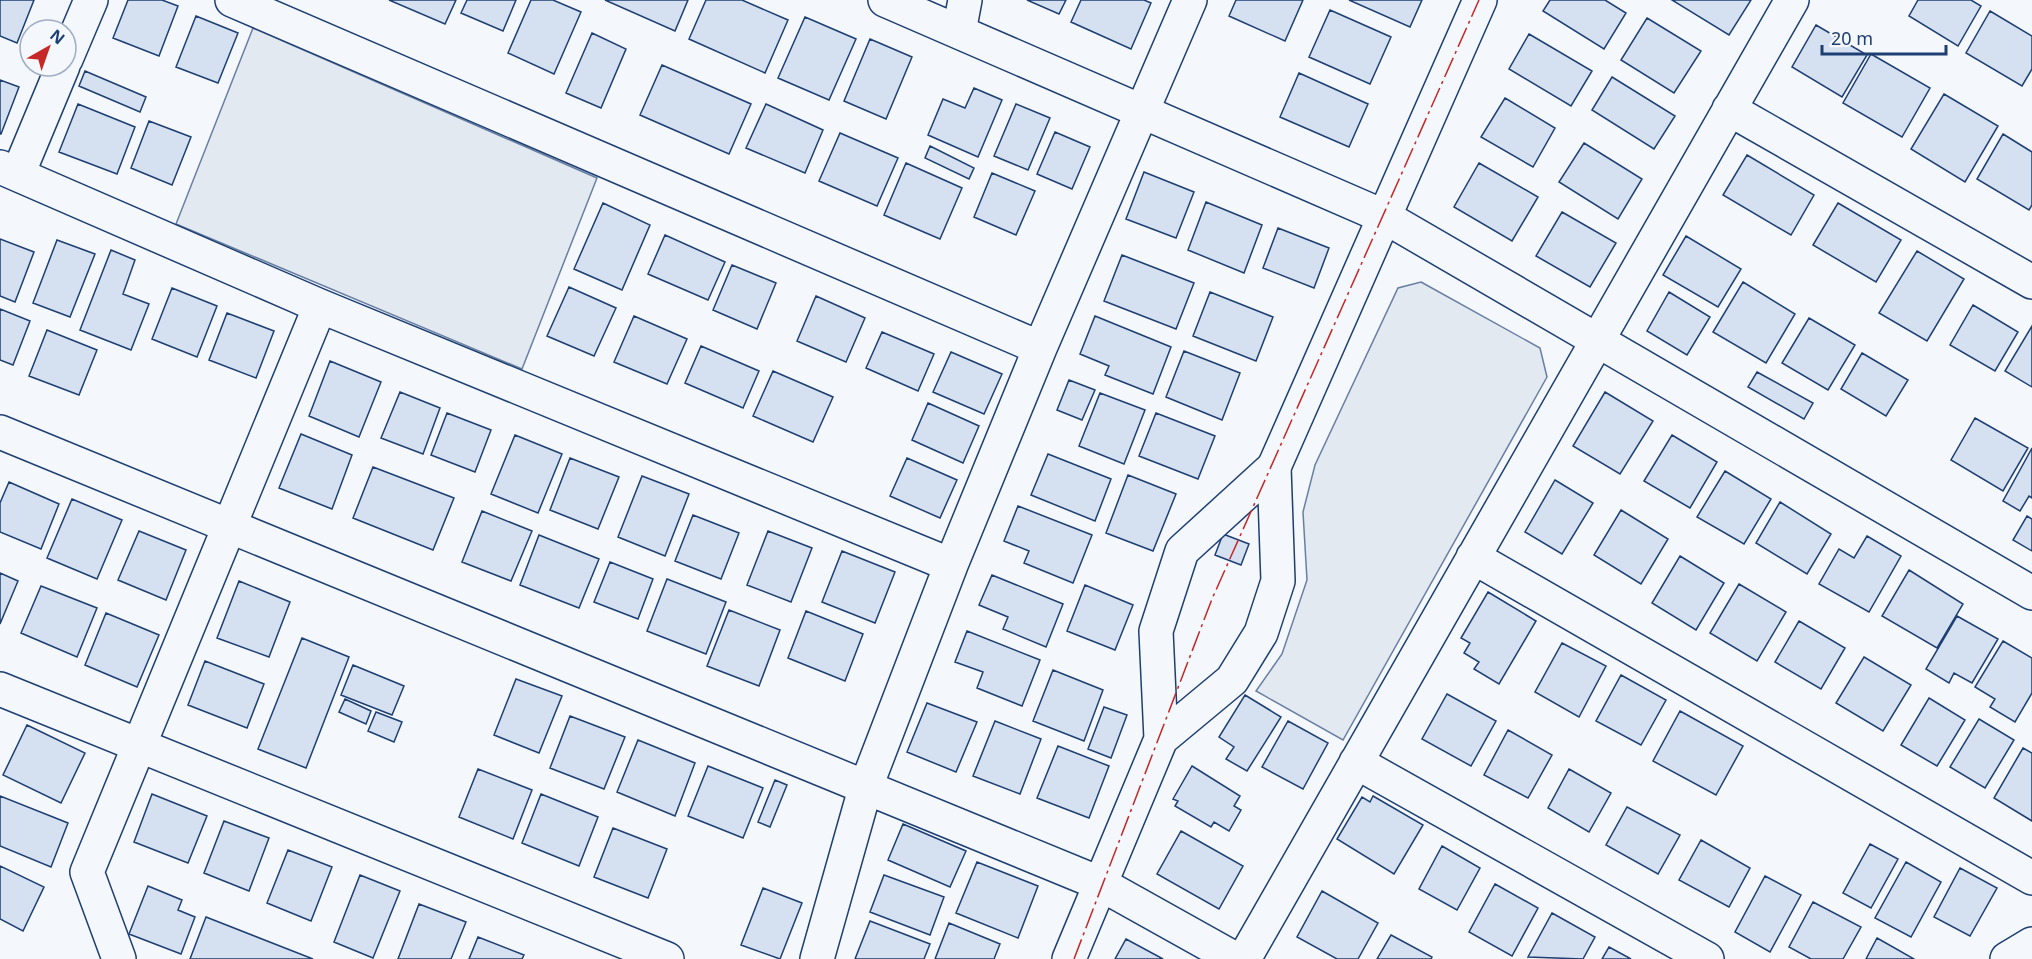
<svg xmlns="http://www.w3.org/2000/svg" width="2032" height="959" viewBox="0 0 2032 959" font-family="'Noto Sans',sans-serif">
<style>
.green{fill:#e3e9f0;stroke:#687fa3;stroke-width:1.5}
.building{fill:#d5e0f0;stroke:#1d3f73;stroke-width:1.5}
.lines{fill:none;stroke-linecap:round;stroke-linejoin:round}
.street-casing{stroke:#1d3f73;stroke-width:36}
.secondary-casing{stroke:#1d3f73;stroke-width:36}
.street{stroke:#f4f7fb;stroke-width:33}
.secondary{stroke:#f4f7fb;stroke-width:33}
.power{stroke:#c62828;stroke-width:1.5;stroke-dasharray:21 4.5 3 4.5;stroke-linecap:butt}
</style>
<rect width="100%" height="100%" fill="#f4f7fb"/>
<path class="green" d="M253,28l344,150 -75,191 -346,-145z
M1421,282l119,66 7,29 -204,363 -87,-49 26,-37 25,-74 -4,-68 12,-47 83,-177z"/>
<path class="building" d="M0,0h34l-17,43 -17,-7z
M128,0h34l16,6 -19,50 -46,-18z
M389,0h67l-11,24z
M467,0h49l-13,31 -42,-18z
M531,0h22l28,12 -27,62 -46,-21z
M605,0h83l-13,31z
M706,0h36l46,20 -23,53 -76,-34z
M1027,0h39l-7,14z
M1081,0h63l7,3 -20,46 -60,-27z
M1236,0h67l-18,41 -56,-25z
M1349,0h73l-12,27z
M1550,0h55l21,13 -22,36 -61,-38z
M1672,0h79l-22,35z
M1918,0h53l10,6 -23,40 -49,-30z
M1330,10l61,27 -21,47 -61,-27z
M1990,11l42,25v33l-10,17 -56,-33z
M196,16l42,17 -20,50 -42,-16z
M805,17l51,22 -27,61 -51,-22z
M1647,18l54,33 -27,42 -53,-33z
M1816,25l51,30 -25,42 -50,-30z
M592,33l34,16 -25,59 -35,-15z
M1529,34l63,37 -21,35 -62,-37z
M870,39l42,18 -26,62 -42,-18z
M1871,54l59,34 -28,49 -59,-34z
M662,65l89,39 -22,50 -89,-39z
M85,71l61,26 -6,15 -61,-26z
M1299,73l69,31 -19,43 -69,-30z
M1612,77l63,39 -21,33 -62,-39z
M0,80l19,7 -18,47h-1z
M974,88l28,12 -24,57 -50,-22 15,-36 22,9z
M1944,94l54,32 -33,56 -54,-33z
M1505,98l50,30 -22,39 -52,-30z
M78,104l57,23 -18,47 -58,-22z
M766,104l57,26 -18,43 -59,-25z
M1016,104l34,14 -22,52 -34,-14z
M149,121l42,16 -19,48 -41,-17z
M1055,132l35,15 -18,42 -35,-15z
M840,133l58,25 -21,48 -58,-25z
M2003,134l29,18v53l-3,5 -52,-31z
M1584,143l58,36 -24,40 -59,-37z
M930,146l44,22 -5,11 -44,-21z
M1747,155l67,40 -23,40 -68,-40z
M906,163l56,25 -22,51 -56,-24z
M1479,163l59,34 -26,44 -58,-34z
M1144,172l50,20 -18,46 -50,-19z
M992,173l43,18 -19,44 -42,-18z
M1206,202l56,23 -18,48 -56,-23z
M603,203l47,22 -28,65 -48,-21z
M1838,203l63,37 -25,42 -63,-37z
M1562,212l54,31 -26,44 -54,-31z
M1278,228l51,20 -15,40 -51,-20z
M665,235l60,27 -17,38 -60,-26z
M1686,236l55,33 -23,38 -55,-32z
M0,239l34,13 -19,50 -15,-6z
M57,240l38,14 -25,63 -37,-14z
M111,250l24,10 -12,34 26,10 -18,46 -51,-20z
M1917,251l47,28 -37,62 -48,-28z
M1122,255l72,28 -18,46 -72,-28z
M732,265l44,18 -19,46 -44,-19z
M1743,282l52,32 -29,49 -53,-31z
M569,287l47,21 -22,48 -47,-20z
M172,288l45,18 -20,51 -45,-18z
M1210,292l63,25 -17,44 -63,-25z
M1669,292l41,25 -23,38 -40,-24z
M816,296l49,22 -19,44 -49,-21z
M1973,305l45,27 -23,39 -45,-26z
M0,309l30,12 -17,44 -13,-5z
M227,313l47,18 -18,47 -47,-18z
M634,316l53,23 -20,45 -53,-22z
M1095,316l76,31 -18,47 -48,-19 4,-9 -29,-12z
M1809,318l46,27 -27,45 -46,-27z
M2032,326v61l-27,-16z
M47,330l50,20 -18,45 -50,-19z
M882,332l52,22 -16,37 -52,-23z
M701,346l58,25 -16,37 -58,-25z
M1184,351l56,22 -18,47 -56,-23z
M951,352l51,22 -18,40 -51,-22z
M1862,353l46,27 -22,36 -45,-27z
M330,361l51,21 -22,55 -50,-21z
M773,371l60,26 -20,45 -60,-26z
M1757,372l56,31 -9,16 -56,-32z
M1069,380l26,10 -13,30 -25,-10z
M400,392l40,16 -17,46 -42,-16z
M1605,392l48,29 -33,53 -47,-28z
M1100,393l45,17 -21,54 -45,-18z
M928,403l51,23 -16,37 -51,-23z
M447,413l44,17 -16,42 -44,-17z
M1156,413l59,23 -17,43 -59,-23z
M1975,418l53,30 -25,43 -52,-31z
M301,434l51,21 -20,54 -53,-21z
M515,435l47,19 -24,59 -47,-19z
M1672,435l45,27 -27,46 -46,-27z
M2032,448v50l-3,-2 -9,15 -17,-10z
M1048,454l63,25 -16,42 -64,-26z
M570,458l49,19 -21,52 -48,-19z
M907,458l50,22 -17,38 -50,-22z
M373,467l81,31 -21,52 -80,-32z
M1725,471l46,28 -27,45 -47,-27z
M1128,475l48,19 -23,57 -47,-18z
M642,476l47,18 -24,62 -47,-19z
M1555,480l38,23 -31,51 -37,-22z
M9,482l50,22 -18,45 -41,-17v-29z
M72,499l50,21 -25,59 -50,-21z
M1780,502l51,32 -24,40 -51,-31z
M1018,506l74,29 -19,48 -49,-20 5,-12 -25,-10z
M1621,510l47,29 -27,45 -47,-29z
M482,511l50,20 -21,50 -49,-19z
M693,515l46,18 -18,46 -46,-18z
M2027,516l5,3v32l-19,-11z
M139,531l47,19 -20,50 -48,-20z
M768,531l44,17 -21,54 -44,-17z
M1223,534l26,10 -8,21 -26,-10z
M539,535l60,24 -20,49 -59,-23z
M1867,536l34,20 -32,56 -50,-28 20,-35 15,9z
M842,551l53,21 -20,51 -53,-21z
M1680,556l44,27 -28,47 -44,-27z
M610,562l43,17 -15,40 -44,-17z
M1909,570l54,34 -26,44 -55,-32z
M0,573l18,8 -18,43z
M992,575l71,29 -17,43 -43,-18 5,-12 -29,-12z
M667,579l59,23 -20,52 -59,-23z
M239,581l51,21 -21,55 -52,-19z
M1739,584l47,28 -29,49 -47,-28z
M1085,585l48,20 -18,45 -48,-19z
M41,586l56,22 -20,49 -56,-24z
M1488,592l48,29 -37,63 -25,-15 5,-7 -15,-9 6,-10 -9,-5z
M729,610l51,20 -21,56 -52,-20z
M806,611l57,23 -18,47 -57,-23z
M106,613l53,22 -22,52 -52,-22z
M1957,616l41,23 -26,44 -18,-10 -5,10 -23,-14z
M1799,621l46,27 -24,41 -46,-27z
M967,631l73,29 -18,46 -45,-18 6,-16 -28,-10z
M302,638l47,19 -43,111 -48,-19z
M2003,641l29,17v35l-17,29 -25,-15 5,-8 -20,-12z
M1562,643l44,23 -27,51 -44,-25z
M1864,657l47,28 -28,46 -47,-28z
M205,661l59,23 -17,44 -59,-23z
M353,665l51,21 -12,29 -51,-20z
M1053,670l50,20 -19,51 -51,-20z
M1621,675l45,25 -25,45 -45,-24z
M516,679l46,17 -23,57 -45,-18z
M1447,694l49,27 -25,45 -49,-27z
M1245,695l36,22 -34,54 -21,-12 8,-12 -15,-10z
M1929,698l36,22 -28,46 -36,-21z
M345,699l26,12 -5,13 -27,-12z
M927,703l50,19 -21,50 -49,-20z
M1104,707l23,8 -16,43 -23,-9z
M1680,711l63,35 -27,49 -63,-34z
M376,712l26,10 -8,20 -26,-11z
M570,716l55,21 -21,52 -54,-21z
M1979,719l35,21 -29,48 -35,-21z
M995,721l46,18 -21,55 -47,-18z
M1288,721l40,22 -25,46 -41,-22z
M27,725l58,28 -24,50 -58,-28z
M1508,730l44,25 -24,43 -44,-23z
M638,740l57,23 -20,53 -58,-24z
M1058,746l51,20 -20,52 -52,-20z
M2023,748l9,5v68l-38,-23z
M708,766l55,22 -20,50 -55,-22z
M1192,766l48,30 -6,10 7,4 -12,21 -15,-9 -3,5 -36,-21 3,-5 -5,-2z
M478,769l54,21 -19,49 -54,-22z
M1569,769l42,24 -22,39 -41,-24z
M775,780l12,5 -17,42 -12,-5z
M152,794l55,22 -19,47 -54,-21z
M541,794l57,23 -19,49 -57,-23z
M0,796l68,27 -17,44 -51,-21z
M1373,796l50,29 -29,49 -57,-35 25,-42 8,5z
M1627,807l53,28 -22,39 -52,-29z
M224,821l45,17 -20,53 -45,-18z
M903,824l63,27 -16,36 -62,-27z
M613,828l54,21 -19,49 -54,-21z
M1181,831l62,35 -24,43 -62,-35z
M1701,840l49,28 -21,39 -50,-27z
M1870,844l28,15 -27,49 -28,-15z
M1442,846l38,22 -23,42 -38,-21z
M288,850l44,17 -21,54 -44,-18z
M977,862l61,24 -20,52 -62,-25z
M1906,862l35,20 -30,55 -36,-19z
M0,866l44,21 -21,44 -23,-12z
M1960,868l37,20 -27,48 -36,-19z
M360,875l40,16 -27,67 -39,-16z
M884,875l60,22 -14,38 -60,-23z
M1765,876l36,19 -31,57 -35,-20z
M1495,884l43,24 -26,48 -43,-24z
M148,886l34,14 -4,10 17,7 -14,37 -52,-20z
M763,888l39,15 -22,56 -39,-14z
M1322,891l56,32 -20,36h-21l-40,-22z
M1813,902l48,25 -18,32h-32l-22,-12z
M419,904l47,18 -15,37h-53z
M1552,913l43,24 -12,22 -55,-2z
M206,917l107,42h-123z
M870,921l60,23 -6,15h-69z
M949,923l51,21 -6,15h-59z
M1391,935l41,22 -1,2h-54z
M478,937l46,18 -2,4h-53z
M1877,938l37,21h-48z
M1126,939l37,20h-48z
M1609,947l22,12h-29z"/>
<g class="lines">
<g class="street-casing">
<path id="street" d="M232,0l808,348
M885,0l500,217 647,376
M959,32l6,-32
M66,59l25,-59
M1729,109l303,173
M0,167l320,139 631,259
M18,174l45,-108
M0,432l1099,451 136,76
M1473,557l559,321
M0,689l667,270
M1161,739l71,-59 29,-47 17,-52 -4,-114
M1356,762l351,197
M119,959l-32,-87 233,-566
M817,959l48,-170 86,-224 89,-217 150,-348
M1069,959l92,-220 -5,-108 26,-80 92,-84
M1244,959l548,-959
M2007,959l25,-15"/>
</g>
<g class="secondary-casing">
<path id="secondary" d="M1274,467l206,-467"/>
</g>
<use href="#street" class="street"/>
<use href="#secondary" class="secondary"/>
<path class="power" d="M1074,959l138,-360 267,-599"/>
</g>
<g transform="translate(48 48) rotate(40)"><circle r="28" fill="#f4f7fb" stroke="#9eadc5" stroke-width="1.5"/>
<path d="M0-4.5L10 22L0 15L-10 22Z" fill="#c62828"/>
<text y="-9" font-size="16" font-weight="bold" text-anchor="middle" fill="#1d3f73">N</text>
</g>
<path d="M1822 45v9h124v-9" fill="none" stroke="#1d3f73" stroke-width="3"/>
<text x="1831" y="45" font-size="18" fill="#1d3f73" stroke="#f4f7fb" stroke-width="4.5" paint-order="stroke">20 m</text>
</svg>
